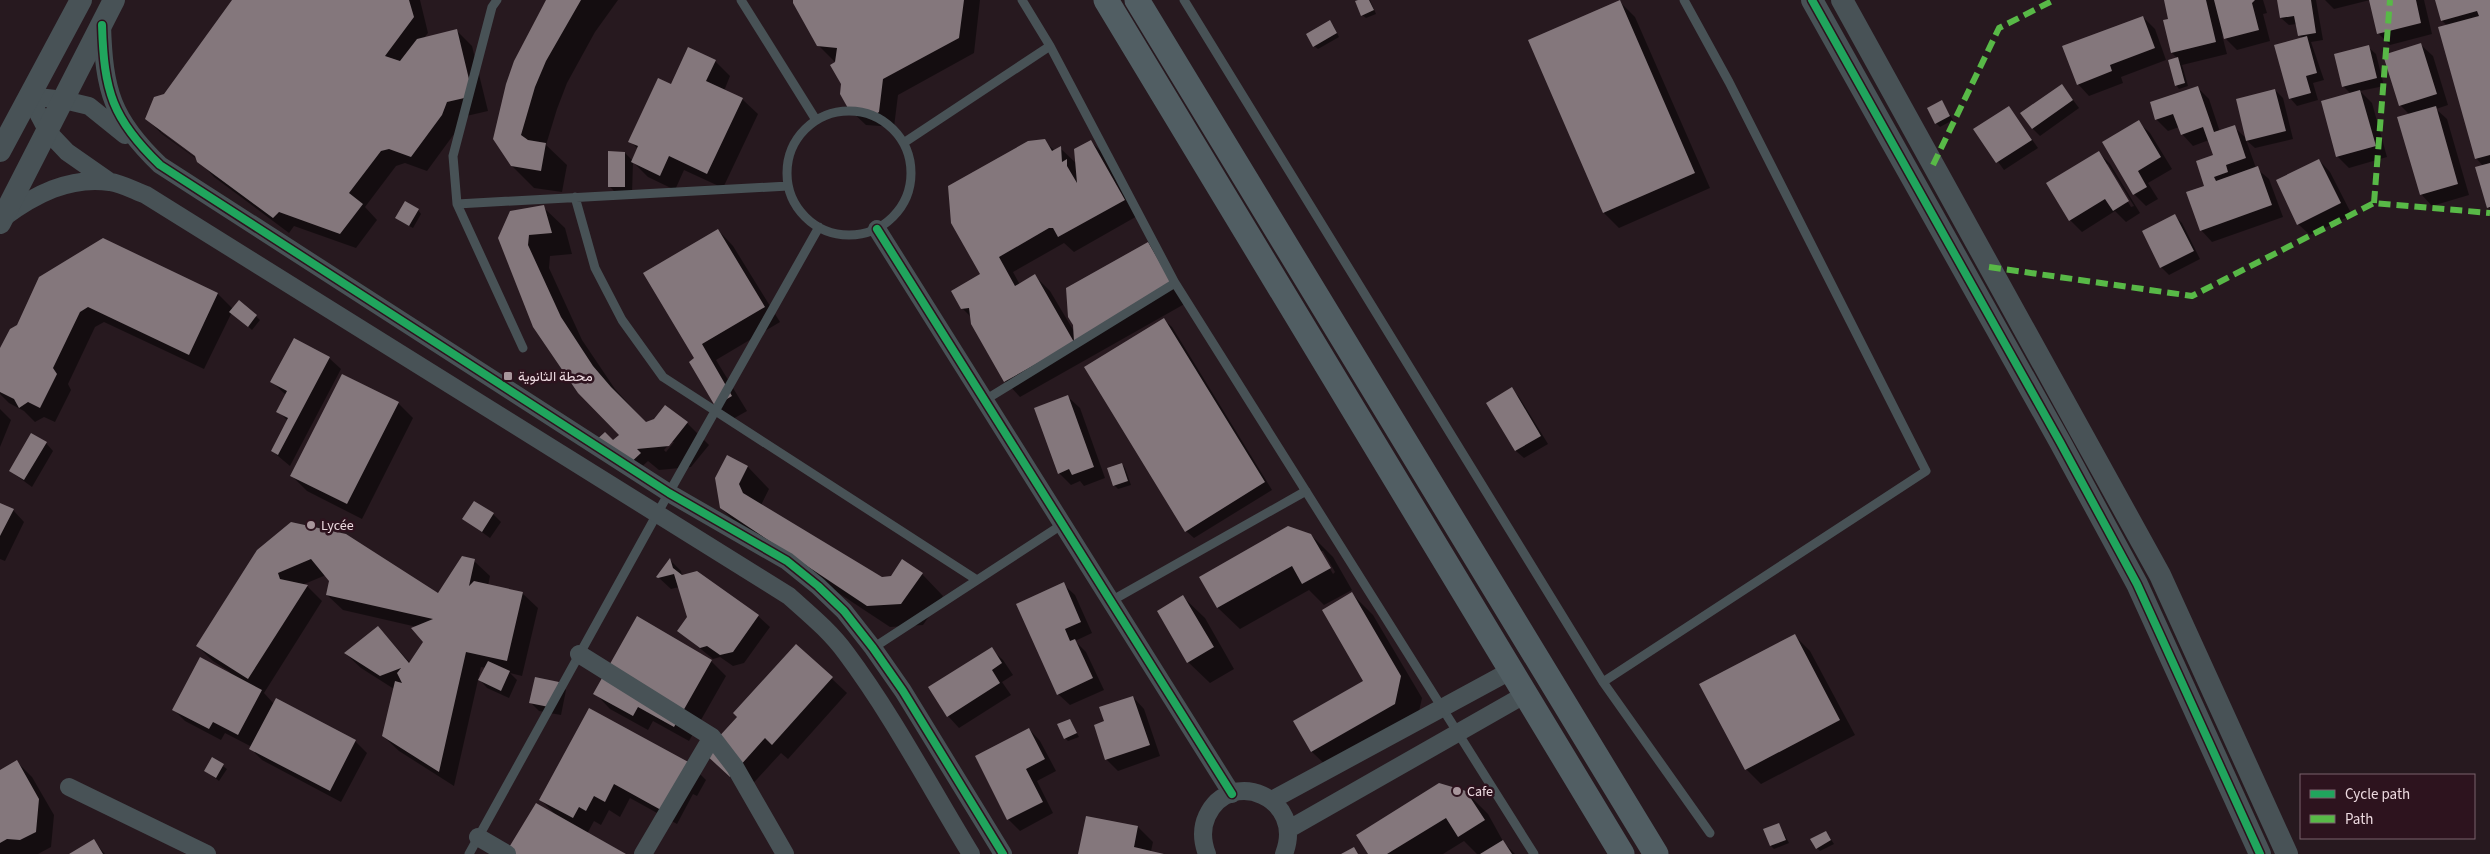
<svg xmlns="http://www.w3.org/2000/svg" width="2490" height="854" viewBox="0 0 2490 854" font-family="'Source Sans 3',Vazirmatn,sans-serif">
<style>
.shadow{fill:#0007;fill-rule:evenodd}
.building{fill:#84777c}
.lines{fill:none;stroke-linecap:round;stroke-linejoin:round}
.service{stroke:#485256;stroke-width:9}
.minor{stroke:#485256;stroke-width:18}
.tertiary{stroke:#485256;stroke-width:22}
.secondary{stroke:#515e63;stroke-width:25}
.quiet{stroke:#58b947;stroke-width:6;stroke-dasharray:12 6;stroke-linecap:butt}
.cycleway-casing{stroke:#2d131e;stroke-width:11}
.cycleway{stroke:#20a55d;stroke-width:8}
.poi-dot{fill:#a8969c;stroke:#2d131e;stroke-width:2}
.labels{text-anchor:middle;stroke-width:5;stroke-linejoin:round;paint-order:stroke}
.poi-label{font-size:14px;fill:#eddae0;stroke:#2d131e;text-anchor:start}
</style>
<rect width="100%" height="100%" fill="#27191f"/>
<path class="shadow" d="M233,0h187l8,33 -4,5 32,-8 16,16 16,65 -26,6 -5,13 -30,41 -22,-8 -9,3 -31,41 12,13 -21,28 -62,-22 -5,7 -75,-56 -16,-17 -36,-26 -15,-15zM161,129l40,30 -1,2 -39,-29z
M547,0h71l-23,32 -28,51 -10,26 -11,36 21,20 -5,27 -28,-4 -22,-22z
M795,0h185l-6,53 -76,42 -4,32 -28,-2 -16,-15 -11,-49h-5l-16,-16z
M1361,0h9l6,14 -10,4 -4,-3z
M2165,0h98l4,13 -4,1 7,27 -33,9 -15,-15 5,19 -45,11 6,21 -9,3 -3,-4 2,-26 -6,-6 -8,-32 6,-1z
M2278,0h38l7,40 -12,2 13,38 -11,3 5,17 -21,6 -7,-8 12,-60 -3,-3 -2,-11 -8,1 -8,-7z
M2325,0h45l-36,9z
M2370,0h54l8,34 -42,11 -12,-12z
M2436,0h54v209l-2,-2 -5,-41 -7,-8 -28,-132 -6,-5z
M1620,2l15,15 75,171 -91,40 -15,-15z
M2143,17l12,12 11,31 -45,17 2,6 -34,13 -11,-12z
M1333,25l6,12 -21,12 -4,-3z
M2421,45l12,11 15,49 -12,4 11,10 22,76 -37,11 -11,-12 -11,-79 -10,-10z
M2368,47l8,7 8,32 -24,5 12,12 15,54 -38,11 -12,-12 14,-62 -8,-8z
M715,61l15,15 -6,15 18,8 16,15 -35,74 -39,-18 -9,20 -27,-13 -15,-15 -1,32h-15l-8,-8 16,-33 8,8 5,-12 -8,-8 42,-56z
M2062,85l17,23 -39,28 -8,-8z
M2198,88l11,11 11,33 14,-5 13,12 28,-49 8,8 10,41 -38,9 -9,-8 10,28 13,11 14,38 -71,25 -11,-12 4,-44 9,-30 -5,-16 -16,6 -11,-12 -3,-7 -11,4 -12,-12z
M1942,102l11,18 -13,7 -4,-4z
M2009,107l29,41 -34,22 -29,-40z
M2138,122l12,11 22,36 -24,14 10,16 -12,7 -12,-12z
M1044,141l11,10 5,-3 17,16 13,-23 16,15 33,59 -65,37 -10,-9 -51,29 7,13 15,-9 15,15 25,42 73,-90 15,16 25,43 -168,95 -15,-16 -34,-64 -9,-9 20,-33z
M2098,152l12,12 30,49 -14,9 -11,-11 -33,21 -12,-12zM2105,164h3l26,42 -3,1z
M2319,160l11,12 22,43 -42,20 -12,-11z
M543,207l22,21 7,26 -22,2 -1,12 33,72 33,49 31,34 9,-3 10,-14 22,17 22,22 -18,22 -32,3 -11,-9 -13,12 -22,-31 8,-7 -121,-197zM671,442h3l-8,10 -2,-2z
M418,210l3,4 -8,14 -13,-7z
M2175,216l7,7 18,36 -31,16 -8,-8z
M718,230l15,16 47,76 -64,38 31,51 -16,9 -15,-15 -20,-46z
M103,240l115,54 15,15 6,-8 21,19 -8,10 -20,-18 -28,57 -100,-47 -9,5 -27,57 3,6 -16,32 -11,-5 -9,5 -11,-11 -15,-8 -9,-9v-45l18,-23z
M1164,320l8,7 100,163 -78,48 -8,-7z
M329,358l12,11 -51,97 -18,-15 16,-30 -10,-10 8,-16 -14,-13z
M1512,389l7,8 29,47 -24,14 -8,-7 -28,-48z
M1068,397l12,11 25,70 -21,8 -4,-5 -9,4 -12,-12z
M398,403l15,15 -51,101 -55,-28 -15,-15z
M0,409l11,11 -11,27z
M46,443l7,8 -21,36 -22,-16z
M727,457l21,10 21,22 -8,16 121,73 40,-4 21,22 -20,29 -33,2 -147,-97 -22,-22z
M1122,464l3,4 6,17 -13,4 -4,-4z
M0,504l13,6 11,12 -19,39 -5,-2z
M493,514l8,8 -11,16 -26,-19z
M291,523l148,72 35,-34 16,15 -2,10 34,7 16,15 -16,68 -12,-3 7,7 -8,18 -22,-10 -7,-8 6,-12 -5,-1 -27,119 -55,-35 -16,-15 11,-47 -33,-21 -15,-14 32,-27 33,37 14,-22 -8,-15 -74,-17 -16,-15 4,-14 -5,-6 -24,10 5,1 15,15 -58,92 10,11 2,-4 79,41 12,12 -26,49 -79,-42 -11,-11 1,-2 -27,-14 -4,7 -36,-19 -11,-11 55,-36 1,-2 -17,-11 -16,-15z
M1311,535l22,22 19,33 -28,15 -15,-15 -69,39 -22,-21 -17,-30zM1320,551h3l12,21 -2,2z
M670,560l11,11 1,5 76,40 12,11 -26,36 -11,3 -13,-9 -7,2 -34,-28 10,-14 -10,-30 -8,2 -13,-12z
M1063,584l12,11 17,38 -17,8 11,11 18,38 -34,15 -12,-11z
M1352,594l21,21 49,83 -6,27 -82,48 -22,-21 -17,-30 70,-41z
M1183,597l22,21 29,51 -24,14 -22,-21z
M1795,636l15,15 45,84 -94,49 -15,-15z
M796,645l51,48 -59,66 -7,-6 -35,38 -41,-38 33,-36z
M991,649l12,11 10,15 -11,7 9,13 -52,33 -11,-12z
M711,661l15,15 -37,65 -36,-20 -5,9 -38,-21 -15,-16z
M559,683l7,7 -5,25 -22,-4 -8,-8z
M1133,697l11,12 16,47 -42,15 -12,-12v-37z
M590,710l101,55 15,15 -9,16 -4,-2 -16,30 -47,-26 -10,19 -11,-7 -8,15 -7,-4 -7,13 36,20h-116l30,-49 18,9 -14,-14z
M1070,720l9,17 -11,4 -3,-3z
M1029,729l11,12 16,30 -19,10 16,32 -33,18 -12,-12z
M213,759l14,10 -8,12 -13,-10z
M17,762l15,15 22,38 -3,32 -13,7h-38v-83z
M1466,792l22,22 16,29 11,11h-38l-13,-13 -21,13h-73z
M1779,824l10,19 -15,6 -3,-3z
M1138,827l15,15 -2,9 10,3h-82z
M1826,832l8,12 -14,7 -3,-3z
M94,841l11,13h-33z"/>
<path class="building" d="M232,0h177l5,17 -29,39 15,5 17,-22 40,-10 16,67 -26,6 -5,13 -31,42 -22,-8 -8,2 -32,42 14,11 -23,30 -61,-22 -6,6 -76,-56 -2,-6 -50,-37 9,-22 10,-3z
M546,0h35l-35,61 -11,26 -14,48 7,5 18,3 -5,28 -30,-5 -18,-27 13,-55 8,-23z
M793,0h171l-5,38 -76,41 -4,33 -3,2 -27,-4 -9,-16 1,-10 -11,-19 5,-3 2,-14 -20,-2 -24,-43z
M1358,0h11l5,10 -13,6 -6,-15z
M1620,0l75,173 -92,40 -75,-173z
M2164,0h42l10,42 -45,11 -8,-33 5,-1z
M2214,0h41l-3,3 7,27 -35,9z
M2277,0h34l5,33 -18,3 -4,-20 -14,2z
M2369,0h47l5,23 -44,11z
M2435,0h55v155l-15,4 -37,-132 41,-11 -2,-5 -36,10z
M2143,16l12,32 -45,17 2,6 -35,14 -15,-39z
M1330,20l7,13 -24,14 -7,-13z
M2307,36l10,37 -11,3 5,17 -22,6 -15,-54z
M2421,43l16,51 -38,12 -16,-51z
M2369,45l8,33 -35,9 -8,-33z
M688,47l28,13 -10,21 37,17 -36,76 -38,-18 -9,20 -29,-14 7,-16 -10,-4 30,-64 13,6z
M2178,57l7,26 -10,3 -7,-26z
M2062,84l11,16 -41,29 -12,-16z
M2198,86l16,46 21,-7 11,33 -20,7 2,7 -14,5 2,4 42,-15 14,39 -72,26 -14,-39 18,-6 -8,-25 17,-6 -10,-28 -22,8 -8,-21 -18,6 -5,-18z
M2275,89l11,42 -40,10 -10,-42z
M2360,90l16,56 -40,11 -15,-56z
M1942,100l8,16 -15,8 -8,-16z
M2009,106l23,34 -36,23 -23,-34z
M2436,106l22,78 -38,11 -23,-78z
M2139,120l22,37 -23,14 9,16 -14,8 -31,-53z
M1045,139l7,12 9,-5 1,16 5,-3v7l10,17 -3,-34 17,-9 34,60 -67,37 -5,-9h-4l-50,29 16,29 20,-12 39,68 -1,-17 -5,-8 -2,-29 82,-46 26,45 -170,95 -33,-58 -2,-16 -8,1 -10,-18 29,-17 -29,-51 -3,-37 80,-45z
M608,151l17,1v35h-17z
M2099,151l30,50 -16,10 -8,-12 -36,22 -23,-38z
M2319,159l22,44 -44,22 -21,-45z
M2490,163v44l-3,1 -12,-41z
M405,201l14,8 -10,17 -14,-8z
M544,205l8,28 -23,2 -1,10 33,72 32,49 18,21 35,35 8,-3 11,-14 23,17 -19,24 -32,3 4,4 -14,13 -34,-23 12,-11 8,8 6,-5 -41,-42 -45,-66 -35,-89 12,-27z
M2175,214l19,37 -34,17 -18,-37z
M718,229l47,78 -63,37 30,52 -17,10 -26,-44 5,-4 -51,-85z
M103,238l115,55 -29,62 -101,-48 -8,5 -27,56 4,6 -17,34 -12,-6 -9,6 -5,-9 -14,-7v-44l10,-19 7,-4 22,-48z
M239,300l18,15 -9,12 -19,-15z
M1164,318l101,164 -80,50 -101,-165z
M294,338l36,19 -52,98 -7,-4 17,-33 -12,-6 11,-21 -17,-9z
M342,374l57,28 -52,102 -57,-28z
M1512,387l29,49 -26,15 -29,-48z
M1068,395l26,72 -22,8 -3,-6 -11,5 -24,-66z
M31,433l16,9 -23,38 -15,-9z
M727,455l21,11 -9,18 4,9 139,84 9,-1 11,-17 21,14 -22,31 -34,2 -147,-98 -5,-30z
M1122,463l6,18 -15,5 -6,-18z
M474,501l20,12 -12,19 -20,-13z
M0,503l14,6 -14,27z
M291,522l55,12 92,59 24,-37 13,3 -6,27 5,-5 49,11 -16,69 -41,-9 -27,120 -57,-36 13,-55 7,2 -5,-10 4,-5 -21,8 -36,-23 34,-27 31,37 14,-21 -12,-14 22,-9 -107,-24 3,-14 -18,-22 -33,14 2,6 28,6 -60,94 -52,-33 61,-96z
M1288,526l23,8 20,34 -29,16 -10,-18 -75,42 -18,-31z
M670,558l3,10 9,7 15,-4 62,44 -26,37 -13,3 -13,-9 -7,2 -23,-17 10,-14 -13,-43 -16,4 -2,-1z
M1064,582l17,40 -16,7 5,12 5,-2 18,39 -36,17 -41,-91z
M1352,592l49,84 -6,28 -84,48 -18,-31 70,-40 -41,-71z
M1183,595l31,52 -27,16 -30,-52z
M637,616l75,44 -38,67 -36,-20 -5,9 -40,-22z
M1795,634l45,86 -95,50 -46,-86z
M796,644l37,33 -61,68 -7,-7 -35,39 -26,-24 33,-36 -4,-4z
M992,647l10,16 -10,7 8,13 -53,34 -19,-30z
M200,657l62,33 -24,45 -25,-13 -4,7 -37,-19z
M488,661l22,10 -9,20 -23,-11z
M535,677l24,5 -5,26 -25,-5z
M1133,696l17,49 -45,15 -11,-35 10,-4 -5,-14z
M276,698l80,42 -26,51 -81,-42z
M589,708l103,56 -31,46 -47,-26 -9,18 -11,-6 -8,15 -7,-4 -6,11 -34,-18z
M1070,719l7,14 -13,6 -7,-15z
M1029,728l16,31 -19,10 17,33 -36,18 -32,-64z
M212,757l12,7 -8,14 -12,-7z
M17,760l22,39 -3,33 -16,8 -13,-1 -7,4v-73z
M1439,783l27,8 19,29 -27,17 -12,-19 -59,36h-19l-12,-19z
M536,803l90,51h-121z
M1086,816l52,10 -4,21 30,7h-86z
M1779,823l7,17 -16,6 -7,-17z
M1826,831l5,9 -15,9 -6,-10z
M94,839l9,15h-34z
M1503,840l9,14h-32z
M1354,847l4,7h-17z"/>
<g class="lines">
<path class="service" d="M497,0l-5,7 -39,149 4,48 66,144
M741,0l75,120
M1022,0l28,46 125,237 359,571
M1184,0l419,682 107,151
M787 173a62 62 0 1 1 124 0a62 62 0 1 1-124 0Z
M905,142l145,-96
M575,197l20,71 27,52 41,57 314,203
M457,204l331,-18
M985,400l190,-117
M1111,601l195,-110
M873,648l190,-124
M1603,682l323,-211 -197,-389 -45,-82
M469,854l188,-340 162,-287"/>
<path class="minor" d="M102,25c2,66 10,94 58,140l509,328 118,68 31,25 26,25 29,37 30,43 100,163
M110,182l-43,-30 -19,-20 -19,-36 35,4 25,6 36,29
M3,218c31,-23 66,-42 107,-36 11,1 25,9 36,13l643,401c20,18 41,35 57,57 47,63 84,134 125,201
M877,229l355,565
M579,654l133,83 23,30 50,87
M69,787l138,67
M1272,800l240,-130
M1289,829l237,-135
M478,837l29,17
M643,854l69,-117
M1207,854c-5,-13 -6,-25 0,-38 23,-50 99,-18 77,38"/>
<path class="tertiary" d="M1812,0l248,442 77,142 123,270
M1842,0l318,575 127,279
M0,151l81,-151
M0,223l114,-223"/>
<path class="secondary" d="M1106,0l516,854
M1137,0l519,854"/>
<path class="quiet" d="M1933,165l66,-137 55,-28
M2374,203l16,-203
M1989,267l203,29 182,-93 116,10"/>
<g class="cycleway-casing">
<path id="cycleway" d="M1812,0l248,442 77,142 123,270
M102,25c2,66 10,94 58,140l509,328 118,68 31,25 26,25 29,37 30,43 100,163
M877,229l355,565"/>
</g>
<use href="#cycleway" class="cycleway"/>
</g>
<g class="poi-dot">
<rect x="503" y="371" width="10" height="10" rx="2.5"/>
<circle cx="311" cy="525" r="5"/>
<circle cx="1457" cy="791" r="5"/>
</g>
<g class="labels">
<g class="poi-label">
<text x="518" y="381">محطة الثانوية</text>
<text x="321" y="530">Lycée</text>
<text x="1467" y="796">Cafe</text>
</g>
</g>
<rect x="2300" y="774" width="175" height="65" fill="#2d131e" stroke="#7a636c"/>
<rect x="2310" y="790" width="25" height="8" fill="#20a55d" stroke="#7a636c"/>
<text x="2345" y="799" font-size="15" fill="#eddae0">Cycle path</text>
<rect x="2310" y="815" width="25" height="8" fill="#58b947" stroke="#7a636c"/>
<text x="2345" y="824" font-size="15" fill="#eddae0">Path</text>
</svg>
